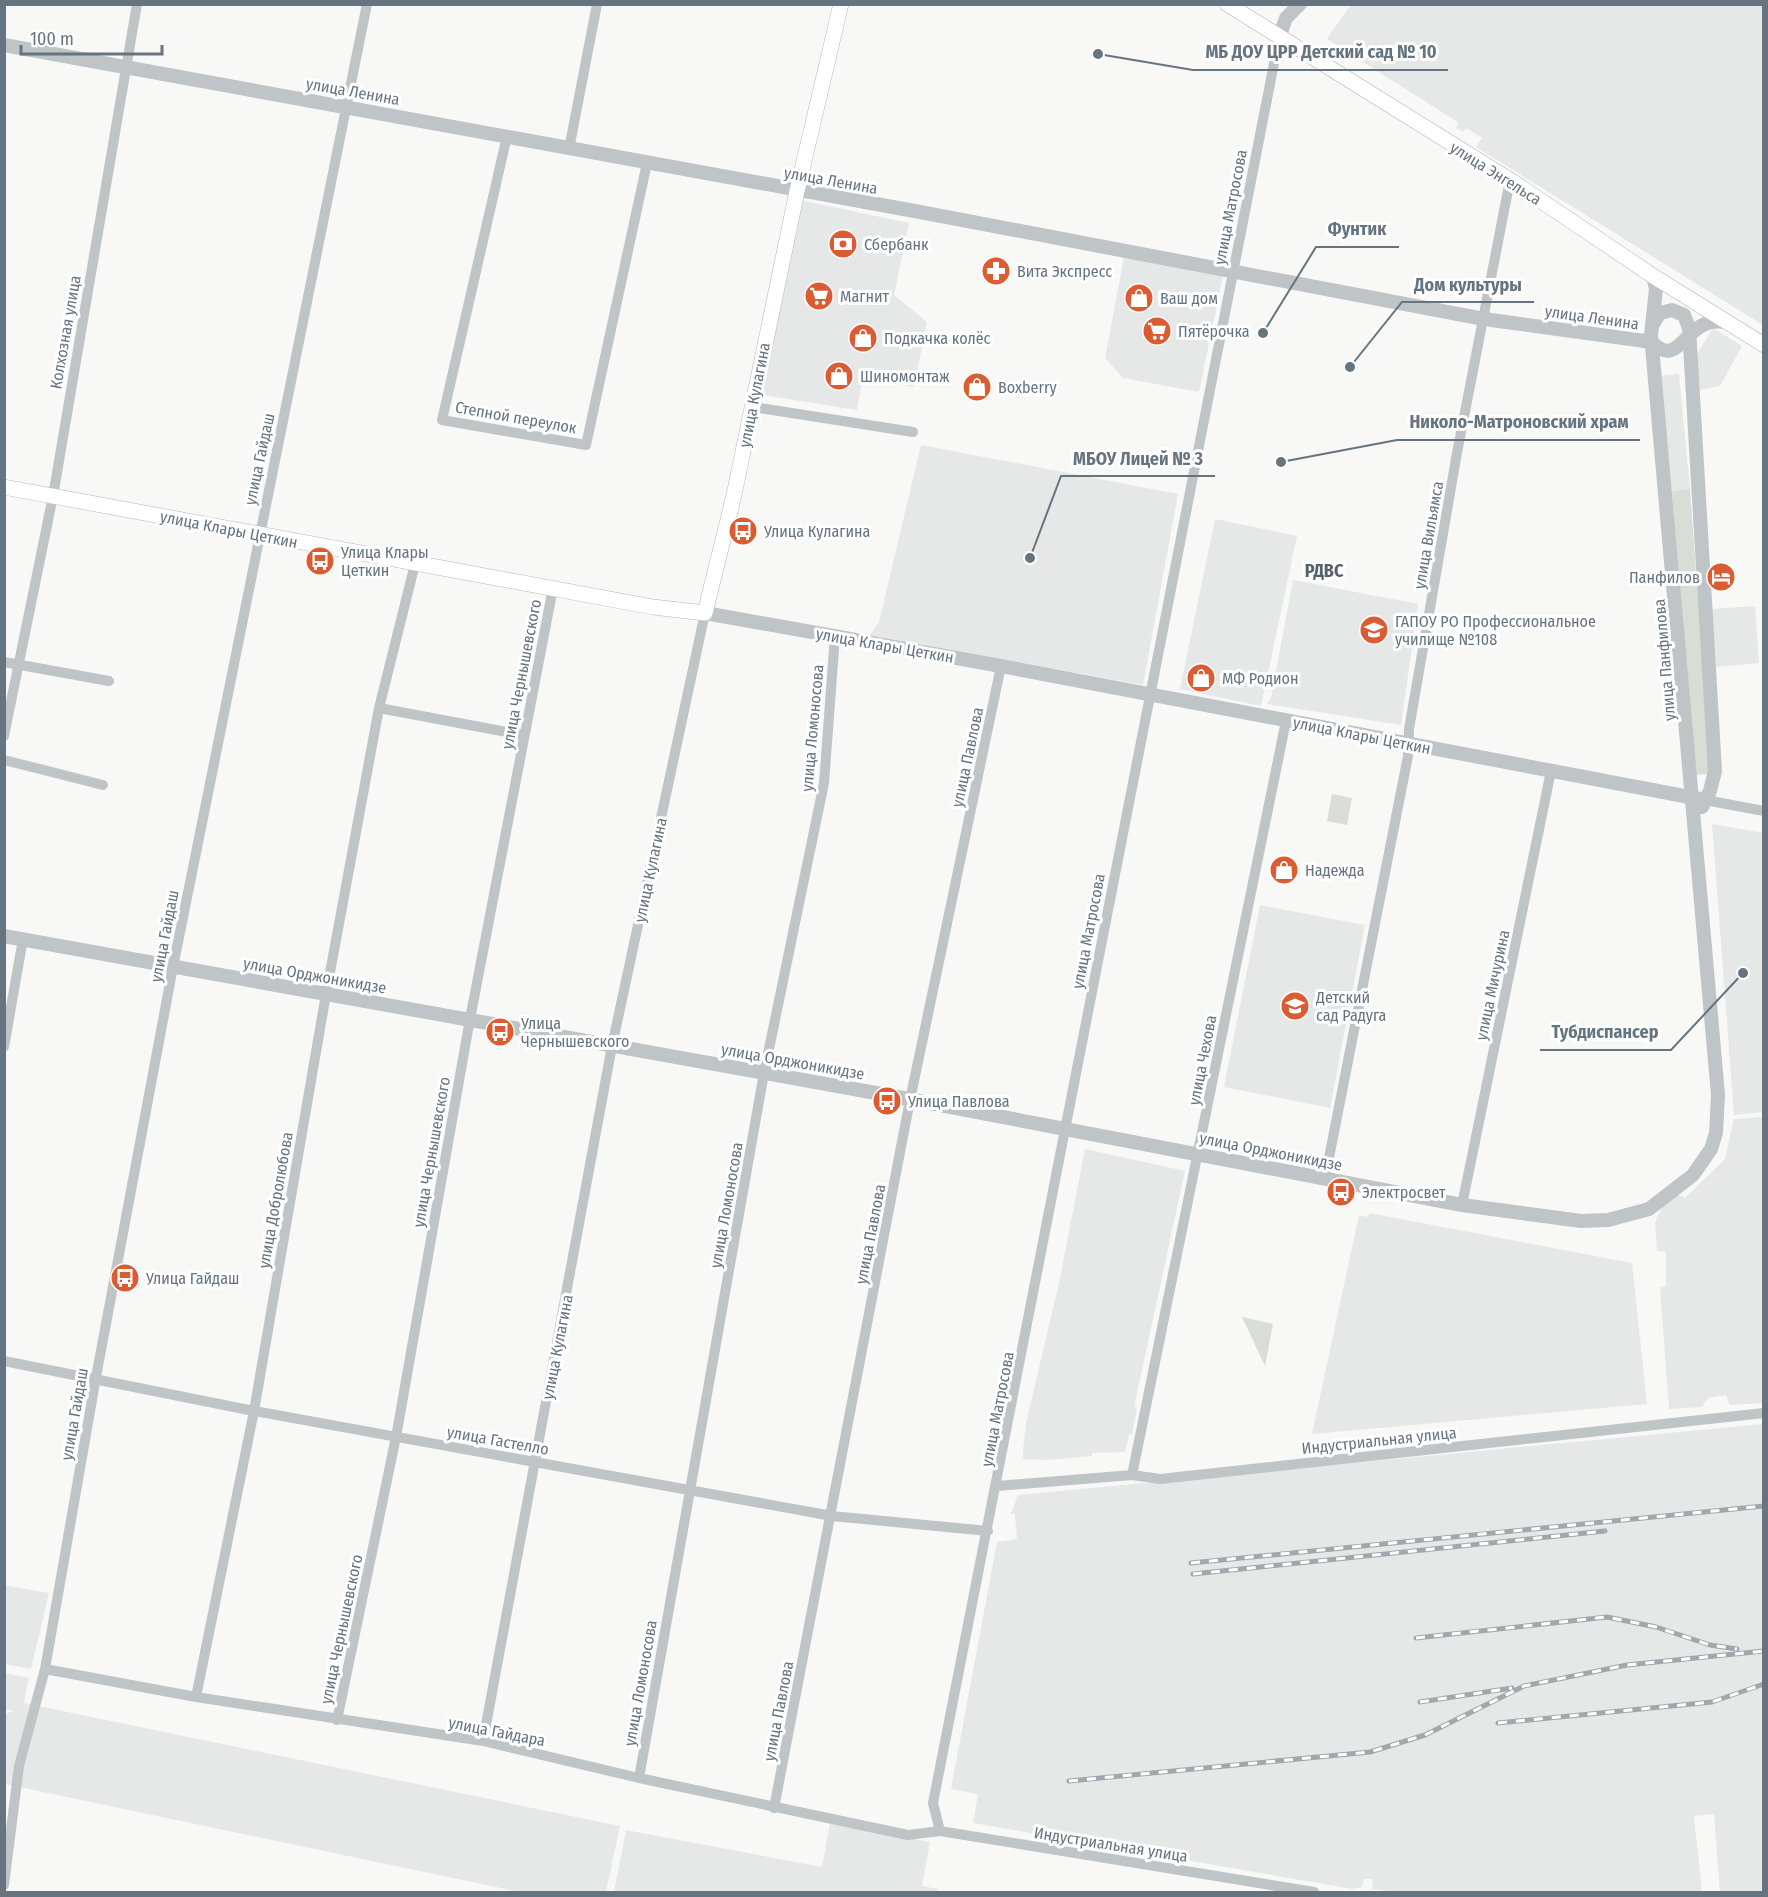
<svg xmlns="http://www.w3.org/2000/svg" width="1768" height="1897" viewBox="0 0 1768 1897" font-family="'Fira Sans Condensed',sans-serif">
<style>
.built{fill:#e6e7e7}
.green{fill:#d8ddd5}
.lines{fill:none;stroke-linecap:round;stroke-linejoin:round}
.secondary-casing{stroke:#b2b8bc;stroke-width:16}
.minor{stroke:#bfc4c7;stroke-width:10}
.tertiary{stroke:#bfc4c7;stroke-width:14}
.secondary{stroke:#fff;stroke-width:15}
.rail-casing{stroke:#a1a8ad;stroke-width:5}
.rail{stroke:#fff;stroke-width:3;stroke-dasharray:9;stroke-linecap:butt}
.labels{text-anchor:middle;stroke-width:6;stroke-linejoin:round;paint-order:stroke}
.street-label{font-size:16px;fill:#65747f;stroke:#fff}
.poi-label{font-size:16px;fill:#65747f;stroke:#fff;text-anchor:start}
.neighbourhood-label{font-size:18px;font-weight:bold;fill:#56626b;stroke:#fff}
.leader{fill:none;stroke:#65747f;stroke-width:2}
.callout-dot{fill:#65747f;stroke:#fff;stroke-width:2}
.callout-label{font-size:18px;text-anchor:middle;font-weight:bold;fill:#65747f;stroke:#fff;stroke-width:6;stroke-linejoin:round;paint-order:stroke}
</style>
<rect width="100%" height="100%" fill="#f8f8f6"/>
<path class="built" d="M1355,4l408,1v320l-287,-178 6,-9 -16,-10 -3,4 -7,-4 3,-5 -132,-84 22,-32z
M800,200l109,23 -15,72 33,27 -13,65 -51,-11 -6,34 -94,-15z
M1124,257l99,19 -24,116 -76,-14 -18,-20z
M1713,328l29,18 -22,40 -25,5 -2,-30z
M1679,374l11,115 -18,2 -13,-115z
M921,445l257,49 -35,191 -273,-50 9,-13z
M1215,519l82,17 -36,170 -81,-17z
M1293,580l125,24 -17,121 -134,-21 4,-6z
M1755,606l4,57 -43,4 -4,-58z
M1712,824l51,9v279l-29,3z
M1260,905l105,20 -35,183 -106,-21z
M1763,1117v286l-33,2 -4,-10 -18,3 -6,9 -33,2 -9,-121 6,-2v-34l-9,-1 -2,-29 8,-17 14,-10 8,3 40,-39 9,-40z
M1085,1149l100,22 -51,236 3,1 -5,26h-3l-4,18 -33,1v3l-43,4 -27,-1 4,-36 33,-140z
M1369,1213l263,50 15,141 -335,30 47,-219 9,2z
M1763,1424v468h-43l-6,-78 -20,2 8,76h-308l-22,-3 1,-10h-9l-2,8 -10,2 -379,-66 5,-29 -27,-5 46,-247 20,-3 -2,-25h-4l7,-19z
M4,1585l45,8 -18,76 -26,-5z
M5,1673l24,5 -5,25 596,123 -14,66h-87l-514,-108v-70l9,-3 -9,-2z
M830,1823l100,19 -8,44 16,3 -1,3h-323l12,-62 196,37z"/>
<path class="green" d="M1690,489l21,285 -17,1 -22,-284z
M1332,794l20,4 -5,27 -20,-4z
M1242,1317l31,7 -8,42z"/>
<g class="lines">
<g class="secondary-casing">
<path id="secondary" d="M1227,4l283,176 143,96 111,69
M4,487l649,120 52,6 29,-118 63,-304 44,-187"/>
</g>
<path class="minor" d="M507,136l-65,284 144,25 61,-282
M569,149l28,-145
M753,407l160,25
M4,662l105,19
M379,708l144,27
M4,736l49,-240 84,-492
M4,760l99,25
M1705,800l59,11
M4,1047l19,-108
M1325,1178l83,-422 1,-27 48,-276 53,-273
M1462,1205l89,-434
M4,1361l250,50 578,105 156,15
M1132,1475l154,-754
M997,1486l135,-11 28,4 604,-66
M45,1669l151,28 287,44 156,37 269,57 32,-4 374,61
M196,1697l58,-286 72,-417 53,-286 36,-144
M337,1720l59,-283 74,-418 83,-431
M483,1741l129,-695 93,-433
M639,1778l125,-705 60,-290 11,-147
M774,1808l136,-708 91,-434
M940,1831l-7,-28 346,-1765
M4,1885l15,-119 26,-97 51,-292 77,-410 194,-963"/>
<path class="tertiary" d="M1279,38l7,-20 14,-14
M4,45l916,167 564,107 168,23
M1653,324l7,-11 12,-3 12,5 5,13 26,443 -5,20 -8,16
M1652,342c30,31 33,-31 76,-19
M705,613l296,53 704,134
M4,936l894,161 564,108 119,16 27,-1 41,-11 44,-34 18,-26 5,-16 2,-38 -67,-760 5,-46 -3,-13"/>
<use href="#secondary" class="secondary"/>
<g class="rail-casing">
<path id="rail" d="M1191,1563l573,-57
M1193,1574l412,-43
M1416,1638l191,-21 49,10 54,18 27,4
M1420,1702l92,-14
M1498,1723l214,-21 52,-18
M1069,1781l301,-29 55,-17 99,-49 103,-21 137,-14"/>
</g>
<use href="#rail" class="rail"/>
</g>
<defs>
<g id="bank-disc" transform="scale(1.5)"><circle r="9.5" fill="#db5b33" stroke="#fff"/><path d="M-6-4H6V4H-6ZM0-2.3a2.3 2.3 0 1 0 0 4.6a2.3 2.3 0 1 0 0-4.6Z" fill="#fff"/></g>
<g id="pharmacy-disc" transform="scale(1.5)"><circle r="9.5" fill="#db5b33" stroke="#fff"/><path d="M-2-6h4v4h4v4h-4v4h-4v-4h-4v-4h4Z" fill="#fff"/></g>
<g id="supermarket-disc" transform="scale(1.5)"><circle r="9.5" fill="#db5b33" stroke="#fff"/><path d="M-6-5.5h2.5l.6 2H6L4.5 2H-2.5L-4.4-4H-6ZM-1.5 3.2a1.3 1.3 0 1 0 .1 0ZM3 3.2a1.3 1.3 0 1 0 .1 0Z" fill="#fff"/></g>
<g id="shop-disc" transform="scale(1.5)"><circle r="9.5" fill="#db5b33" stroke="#fff"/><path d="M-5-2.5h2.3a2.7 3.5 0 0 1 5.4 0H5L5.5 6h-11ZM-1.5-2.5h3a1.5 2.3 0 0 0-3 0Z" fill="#fff"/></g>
<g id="bus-disc" transform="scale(1.5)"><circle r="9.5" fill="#db5b33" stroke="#fff"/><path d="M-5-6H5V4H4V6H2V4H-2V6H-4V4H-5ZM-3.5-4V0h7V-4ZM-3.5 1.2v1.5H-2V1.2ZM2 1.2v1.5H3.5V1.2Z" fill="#fff"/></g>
<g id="hotel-disc" transform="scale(1.5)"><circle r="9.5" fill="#db5b33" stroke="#fff"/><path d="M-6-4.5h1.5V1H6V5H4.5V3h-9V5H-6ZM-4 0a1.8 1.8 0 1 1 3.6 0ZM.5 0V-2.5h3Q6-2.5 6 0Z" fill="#fff"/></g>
<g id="university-disc" transform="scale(1.5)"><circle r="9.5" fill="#db5b33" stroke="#fff"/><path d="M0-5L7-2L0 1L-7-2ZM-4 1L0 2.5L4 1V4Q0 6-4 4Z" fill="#fff"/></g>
<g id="school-disc" transform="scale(1.5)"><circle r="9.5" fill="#db5b33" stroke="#fff"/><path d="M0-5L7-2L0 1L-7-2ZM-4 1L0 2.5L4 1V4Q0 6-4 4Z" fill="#fff"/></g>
</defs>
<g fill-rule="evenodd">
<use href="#bank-disc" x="843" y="244"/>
<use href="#pharmacy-disc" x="996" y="271"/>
<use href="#supermarket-disc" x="819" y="296"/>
<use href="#shop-disc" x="1139" y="298"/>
<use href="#supermarket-disc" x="1157" y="331"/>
<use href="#shop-disc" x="863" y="338"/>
<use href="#shop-disc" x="839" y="376"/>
<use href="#shop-disc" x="977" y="387"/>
<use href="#bus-disc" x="743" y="531"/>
<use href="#bus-disc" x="320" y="561"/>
<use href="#hotel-disc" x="1721" y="577"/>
<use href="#university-disc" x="1374" y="630"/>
<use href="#shop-disc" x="1201" y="678"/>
<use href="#shop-disc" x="1284" y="870"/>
<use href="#school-disc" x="1295" y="1006"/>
<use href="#bus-disc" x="500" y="1032"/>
<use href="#bus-disc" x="887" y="1101"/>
<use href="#bus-disc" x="1341" y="1192"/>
<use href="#bus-disc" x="125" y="1278"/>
</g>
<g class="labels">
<g class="street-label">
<text transform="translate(353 91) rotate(10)" y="6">улица Ленина</text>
<text transform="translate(1496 173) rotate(32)" y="6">улица Энгельса</text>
<text transform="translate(831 180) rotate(10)" y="6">улица Ленина</text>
<text transform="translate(1230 207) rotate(-79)" y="6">улица Матросова</text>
<text transform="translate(1592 317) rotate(8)" y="6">улица Ленина</text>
<text transform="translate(65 332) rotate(-80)" y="6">Колхозная улица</text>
<text transform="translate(754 395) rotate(-79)" y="6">улица Кулагина</text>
<text transform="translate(516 417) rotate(10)" y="6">Степной переулок</text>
<text transform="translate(259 459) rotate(-78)" y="6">улица Гайдаш</text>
<text transform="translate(229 529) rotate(11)" y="6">улица Клары Цеткин</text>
<text transform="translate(1428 535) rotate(-80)" y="6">улица Вильямса</text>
<text transform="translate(885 645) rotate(10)" y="6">улица Клары Цеткин</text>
<text transform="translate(1664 660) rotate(-95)" y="6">улица Панфилова</text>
<text transform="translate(521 674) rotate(-79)" y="6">улица Чернышевского</text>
<text transform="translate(812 728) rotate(-85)" y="6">улица Ломоносова</text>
<text transform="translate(1362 735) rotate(11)" y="6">улица Клары Цеткин</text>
<text transform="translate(967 757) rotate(-78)" y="6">улица Павлова</text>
<text transform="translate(650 870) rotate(-78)" y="6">улица Кулагина</text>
<text transform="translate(1088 931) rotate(-79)" y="6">улица Матросова</text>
<text transform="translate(164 936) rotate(-79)" y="6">улица Гайдаш</text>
<text transform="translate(315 975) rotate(10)" y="6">улица Орджоникидзе</text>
<text transform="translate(1492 985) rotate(-78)" y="6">улица Мичурина</text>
<text transform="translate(1202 1060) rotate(-79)" y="6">улица Чехова</text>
<text transform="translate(793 1061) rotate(10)" y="6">улица Орджоникидзе</text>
<text transform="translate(1271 1151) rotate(11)" y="6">улица Орджоникидзе</text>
<text transform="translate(431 1152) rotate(-80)" y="6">улица Чернышевского</text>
<text transform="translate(275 1200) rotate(-80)" y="6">улица Добролюбова</text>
<text transform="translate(726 1205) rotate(-80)" y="6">улица Ломоносова</text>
<text transform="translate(870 1234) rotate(-79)" y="6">улица Павлова</text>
<text transform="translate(557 1347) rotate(-79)" y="6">улица Кулагина</text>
<text transform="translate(997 1409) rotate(-79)" y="6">улица Матросова</text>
<text transform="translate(74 1414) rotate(-80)" y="6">улица Гайдаш</text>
<text transform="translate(498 1440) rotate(10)" y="6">улица Гастелло</text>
<text transform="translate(1379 1440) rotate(-6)" y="6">Индустриальная улица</text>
<text transform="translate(341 1629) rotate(-78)" y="6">улица Чернышевского</text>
<text transform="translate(640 1683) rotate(-80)" y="6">улица Ломоносова</text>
<text transform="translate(778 1711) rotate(-79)" y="6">улица Павлова</text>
<text transform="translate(497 1731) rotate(11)" y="6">улица Гайдара</text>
<text transform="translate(1111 1844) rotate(9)" y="6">Индустриальная улица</text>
</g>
<g class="poi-label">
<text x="864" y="250">Сбербанк</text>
<text x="1017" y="277">Вита Экспресс</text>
<text x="840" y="302">Магнит</text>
<text x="1160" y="304">Ваш дом</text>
<text x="1178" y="337">Пятёрочка</text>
<text x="884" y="344">Подкачка колёс</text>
<text x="860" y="382">Шиномонтаж</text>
<text x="998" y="393">Boxberry</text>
<text x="764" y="537">Улица Кулагина</text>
<text x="341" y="558">Улица Клары<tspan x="341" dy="18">Цеткин</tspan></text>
<text x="1700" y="583" text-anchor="end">Панфилов</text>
<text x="1395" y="627">ГАПОУ РО Профессиональное<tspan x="1395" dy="18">училище №108</tspan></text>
<text x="1222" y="684">МФ Родион</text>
<text x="1305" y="876">Надежда</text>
<text x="1316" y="1003">Детский<tspan x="1316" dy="18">сад Радуга</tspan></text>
<text x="521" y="1029">Улица<tspan x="521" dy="18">Чернышевского</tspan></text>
<text x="908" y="1107">Улица Павлова</text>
<text x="1362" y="1198">Электросвет</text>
<text x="146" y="1284">Улица Гайдаш</text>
</g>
<g class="neighbourhood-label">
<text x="1324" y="577">РДВС</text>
</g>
</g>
<path class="leader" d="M1098 54L1193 70H1448M1263 333L1316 247H1399M1350 367L1402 302H1534M1281 462L1397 440H1640M1030 558L1061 476H1215M1743 973L1671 1050H1540"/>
<g class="callout-dot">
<circle cx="1098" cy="54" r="6"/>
<circle cx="1263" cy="333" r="6"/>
<circle cx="1350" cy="367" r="6"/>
<circle cx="1281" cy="462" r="6"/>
<circle cx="1030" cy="558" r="6"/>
<circle cx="1743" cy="973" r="6"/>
</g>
<g class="callout-label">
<text x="1321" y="58">МБ ДОУ ЦРР Детский сад № 10</text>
<text x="1357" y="235">Фунтик</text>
<text x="1468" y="291">Дом культуры</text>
<text x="1519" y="428">Николо-Матроновский храм</text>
<text x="1138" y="465">МБОУ Лицей № 3</text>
<text x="1605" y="1038">Тубдиспансер</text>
</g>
<rect width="1768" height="1897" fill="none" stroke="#65747f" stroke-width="12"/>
<path d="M21 45v9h141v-9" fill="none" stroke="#65747f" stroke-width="3"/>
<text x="30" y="45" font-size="18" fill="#65747f" stroke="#ffffff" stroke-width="4.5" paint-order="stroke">100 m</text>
</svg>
